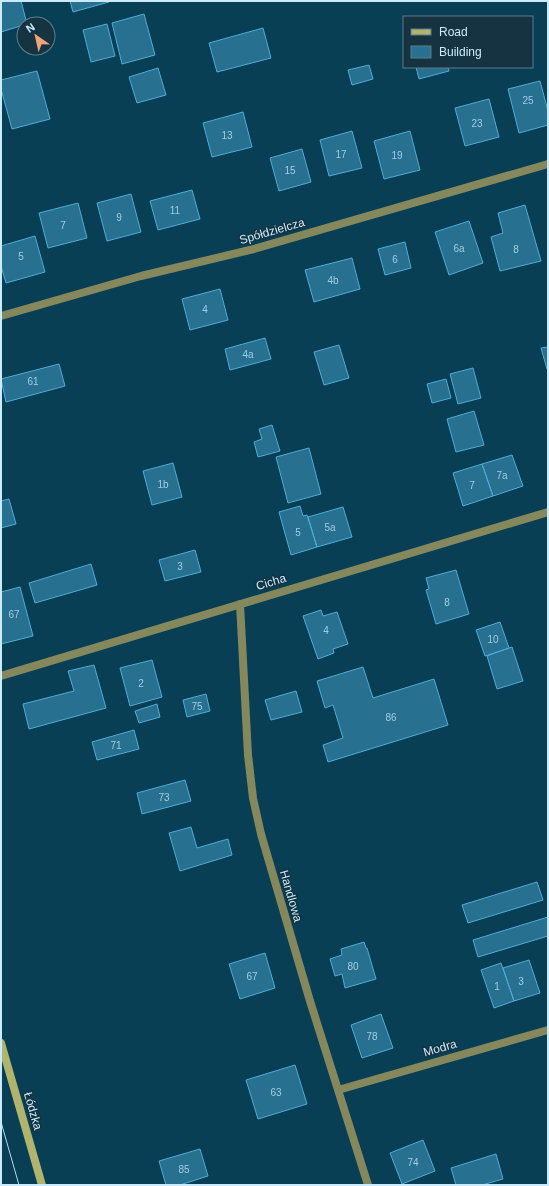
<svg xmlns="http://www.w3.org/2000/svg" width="549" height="1186" viewBox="0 0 549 1186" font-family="Helvetica,sans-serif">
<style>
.building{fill:#287090;stroke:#4facd7}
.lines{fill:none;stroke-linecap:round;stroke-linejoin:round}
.minor{stroke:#85885d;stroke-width:8}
.secondary{stroke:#b0b46e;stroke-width:8}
.tram{stroke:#b5d9ec;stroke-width:1}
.labels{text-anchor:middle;stroke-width:3;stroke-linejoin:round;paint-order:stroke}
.number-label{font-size:10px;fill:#a1cce2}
.street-label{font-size:12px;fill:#c9ebfd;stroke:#153341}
</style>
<rect width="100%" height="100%" fill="#083f54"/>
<path class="building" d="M1,1h20l6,23 -26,8z
M70,1h39v1l-36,10z
M144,14l11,41 -33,9 -10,-41z
M107,24l8,32 -24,6 -8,-32z
M263,28l8,30 -54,14 -8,-29z
M369,65l4,14 -21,6 -4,-15z
M416,67h32l1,4 -30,8z
M158,68l8,27 -29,8 -8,-26z
M37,71l13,48 -38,10 -11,-40v-9z
M540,81l8,30v14l-29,8 -11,-44z
M489,99l10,38 -34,9 -10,-38z
M243,112l9,35 -40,10 -9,-34z
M352,131l10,37 -33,8 -9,-36z
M410,131l10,39 -36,9 -10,-38z
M302,149l9,33 -32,9 -9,-33z
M192,190l8,29 -42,11 -8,-29z
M131,194l10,38 -34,9 -10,-38z
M78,203l9,35 -39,10 -9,-35z
M525,205l16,56 -41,10 -9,-34 12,-4 -5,-20z
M469,221l14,42 -34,12 -14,-43z
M35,236l10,36 -39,11 -5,-17v-20z
M405,242l6,26 -26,7 -7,-26z
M352,258l8,31 -46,13 -9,-32z
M220,289l8,31 -38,10 -8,-31z
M265,338l6,21 -41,11 -5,-21z
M339,345l10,33 -25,7 -10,-33z
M548,347v22h-1l-6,-21z
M59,364l6,22 -59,16 -5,-23z
M473,368l8,30 -23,6 -8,-30z
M446,379l5,19 -19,5 -5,-19z
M474,411l10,34 -28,7 -9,-33z
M272,425l8,26 -22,6 -4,-15 8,-3 -3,-10z
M309,448l12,46 -33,9 -12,-46z
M512,455l11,31 -30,10 -11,-32z
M173,463l9,34 -30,8 -9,-34z
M482,464l11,32 -30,10 -10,-33z
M9,499l7,25 -15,4v-27z
M300,506l3,10 4,-1 10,32 -26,8 -12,-43z
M343,507l9,30 -35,10 -9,-30z
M195,550l6,22 -36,9 -6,-21z
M91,564l6,21 -62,18 -6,-20z
M456,570l13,44 -33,10 -10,-34 3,-1 -3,-11z
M20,587l13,49 -32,8v-52z
M321,610l2,6 14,-4 11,32 -15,5 1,4 -16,6 -15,-43z
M500,622l9,26 -24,8 -9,-26z
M512,647l11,34 -26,8 -10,-33z
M152,660l10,37 -32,9 -10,-38z
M94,665l12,43 -77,21 -6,-25 51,-13 -6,-20z
M363,667l10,31 61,-19 14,46 -120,37 -5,-17 20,-7 -10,-33 -8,3 -8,-27z
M296,691l6,21 -31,8 -6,-20z
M206,694l4,17 -23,6 -4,-17z
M157,704l3,13 -21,6 -4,-12z
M134,730l5,19 -42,11 -5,-18z
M185,780l6,21 -49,13 -5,-21z
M191,827l6,21 31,-9 4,16 -52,16 -11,-38z
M537,882l6,18 -75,23 -6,-18z
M548,917v19l-70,21 -5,-17z
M364,942l2,6h1l9,31 -31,9 -3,-14 -7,2 -5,-17 12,-4 -1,-6z
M265,953l10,35 -35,11 -11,-35z
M529,960l11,33 -26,8 -11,-33z
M501,963l13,38 -20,7 -13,-38z
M381,1014l12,34 -31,10 -11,-33z
M295,1065l12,39 -49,15 -12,-39z
M423,1140l12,31 -33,13 -12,-31z
M200,1149l8,27 -28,9h-14l-7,-24z
M496,1154l7,25 -21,6h-26l-5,-17z"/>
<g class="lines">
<path class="minor" d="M1,316l140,-40 113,-27 294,-85
M240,604l8,151 5,43 8,36 49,167 58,184
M1,676l547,-164
M338,1090l210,-60"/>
<path class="secondary" d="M1,1043l41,142"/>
<path class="tram" d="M1,1122l18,63"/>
</g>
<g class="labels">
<g class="number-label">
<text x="528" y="104">25</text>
<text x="477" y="127">23</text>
<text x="227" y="139">13</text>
<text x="341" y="158">17</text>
<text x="397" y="159">19</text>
<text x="290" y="174">15</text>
<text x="175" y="214">11</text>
<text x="119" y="221">9</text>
<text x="63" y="229">7</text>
<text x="459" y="252">6a</text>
<text x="516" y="253">8</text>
<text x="21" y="260">5</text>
<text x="395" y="263">6</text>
<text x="333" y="284">4b</text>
<text x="205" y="313">4</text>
<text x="248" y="358">4a</text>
<text x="33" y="385">61</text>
<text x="502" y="479">7a</text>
<text x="163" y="488">1b</text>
<text x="472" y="489">7</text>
<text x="330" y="531">5a</text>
<text x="298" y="536">5</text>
<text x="180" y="570">3</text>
<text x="447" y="606">8</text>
<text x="14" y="618">67</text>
<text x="326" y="634">4</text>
<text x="493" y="643">10</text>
<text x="141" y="687">2</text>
<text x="197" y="710">75</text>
<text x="391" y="721">86</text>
<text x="116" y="749">71</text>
<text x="164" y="801">73</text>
<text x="353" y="970">80</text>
<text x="252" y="980">67</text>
<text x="521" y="985">3</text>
<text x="497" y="990">1</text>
<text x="372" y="1040">78</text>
<text x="276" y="1096">63</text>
<text x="413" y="1166">74</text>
<text x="184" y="1173">85</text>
</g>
<g class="street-label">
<text transform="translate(272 231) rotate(-16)" y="4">Spółdzielcza</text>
<text transform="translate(271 582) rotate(-17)" y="4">Cicha</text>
<text transform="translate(291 896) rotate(74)" y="4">Handlowa</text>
<text transform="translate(440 1048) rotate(-16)" y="4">Modra</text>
<text transform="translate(33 1111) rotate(74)" y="4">Łódzka</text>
</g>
</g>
<rect width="549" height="1186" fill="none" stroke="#c9ebfd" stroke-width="4"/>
<rect x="403" y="16" width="130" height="52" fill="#153341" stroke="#5d7d8c"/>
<rect x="411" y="29" width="20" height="6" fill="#b0b46e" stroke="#5d7d8c"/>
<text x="439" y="36" font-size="12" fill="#c9ebfd">Road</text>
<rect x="411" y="46" width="20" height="12" fill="#287090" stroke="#5d7d8c"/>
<text x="439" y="56" font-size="12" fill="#c9ebfd">Building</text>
<g transform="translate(36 36) rotate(326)"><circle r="19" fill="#153341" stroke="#5d7d8c"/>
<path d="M0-3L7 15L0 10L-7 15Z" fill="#efa377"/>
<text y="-6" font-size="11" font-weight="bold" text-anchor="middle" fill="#c9ebfd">N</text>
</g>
</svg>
